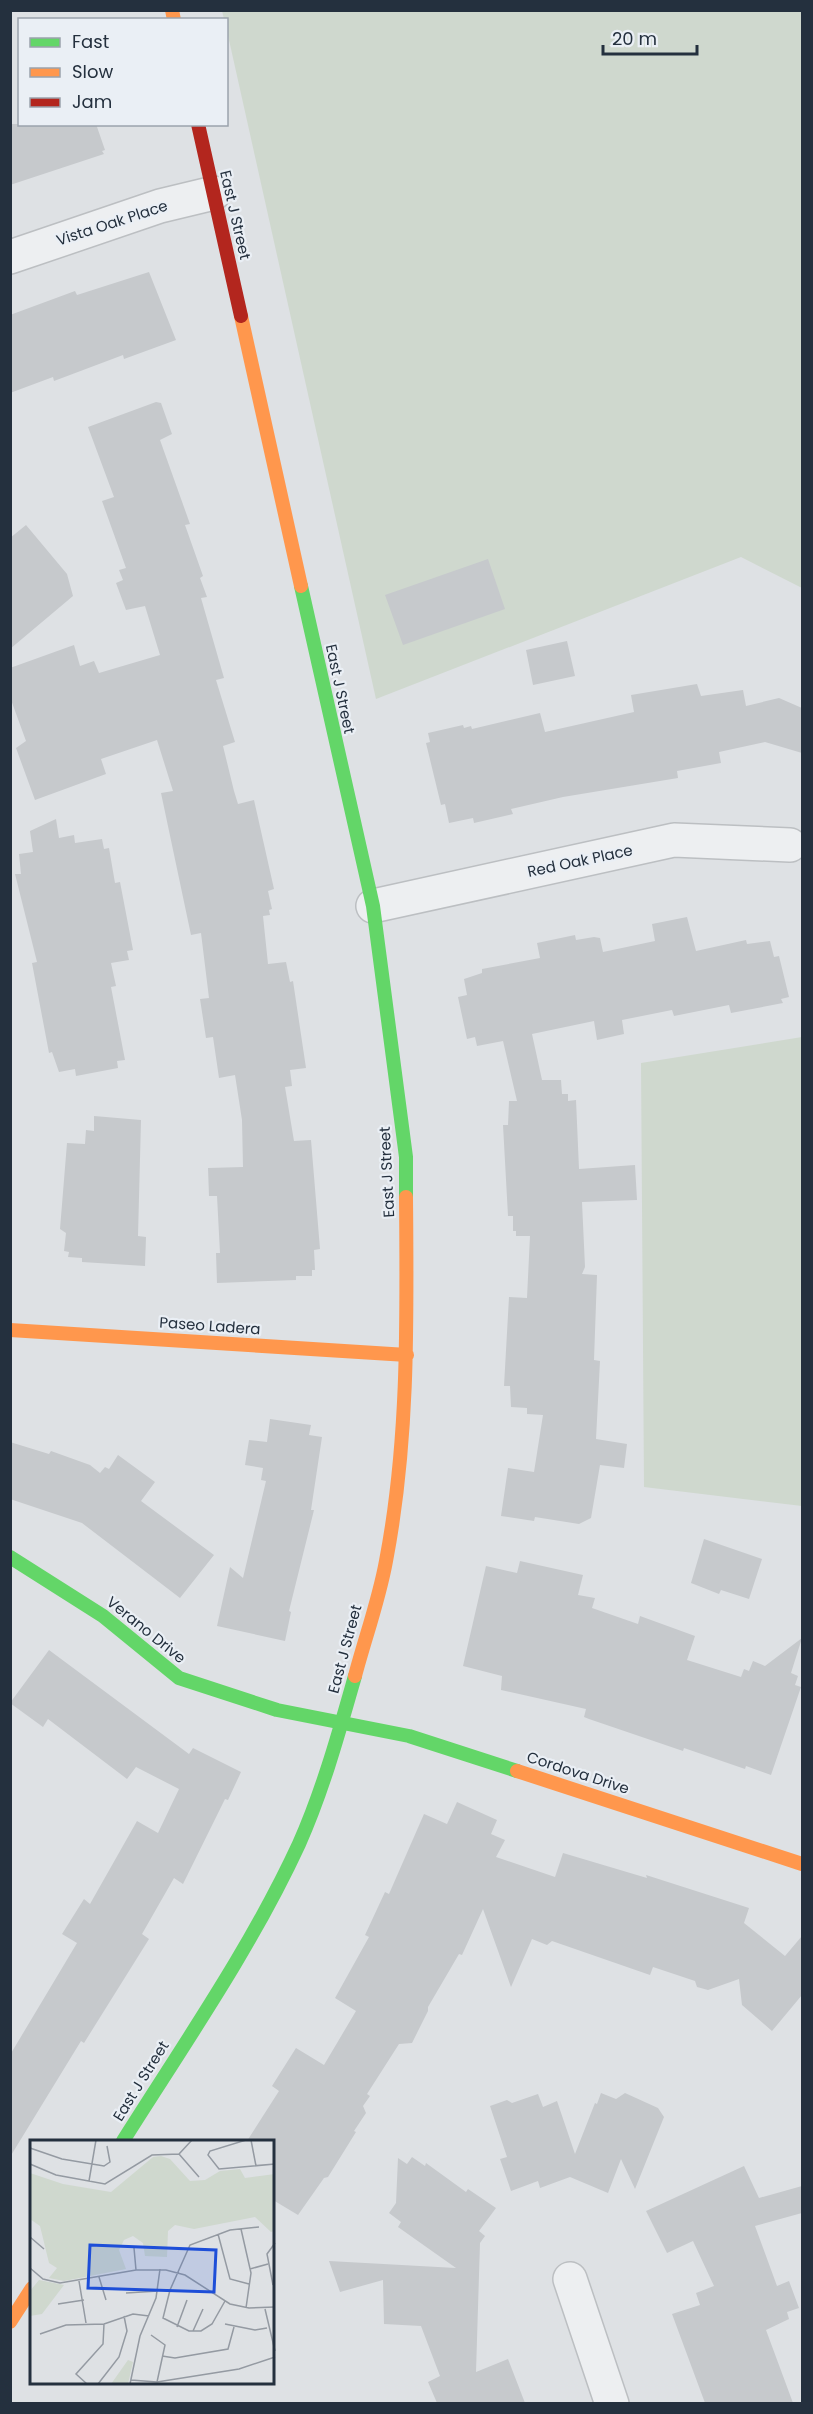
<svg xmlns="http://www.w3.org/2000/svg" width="813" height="2414" viewBox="0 0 813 2414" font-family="Poppins,sans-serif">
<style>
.green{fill:#cfd8ce}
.building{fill:#c6c9cc}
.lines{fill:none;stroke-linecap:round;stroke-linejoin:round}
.street-casing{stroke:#bcbfc2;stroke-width:36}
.street{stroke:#edeff1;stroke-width:33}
.fast{stroke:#63d668;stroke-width:14}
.slow{stroke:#ff974d;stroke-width:14}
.jam{stroke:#b3261e;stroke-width:14}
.labels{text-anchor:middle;stroke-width:4.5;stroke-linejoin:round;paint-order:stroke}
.street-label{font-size:15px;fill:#24303e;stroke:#eaeff5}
.inset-road{fill:none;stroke:#949aa2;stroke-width:1.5}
.view{fill:#1d4ed8;fill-opacity:0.15;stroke:#1d4ed8;stroke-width:3}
.inset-edge{fill:none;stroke:#24303e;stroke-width:3}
</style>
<rect width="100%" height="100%" fill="#dee1e4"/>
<path class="green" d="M222,11h580v577l-61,-31 -365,142 -149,-668 -1,-11 -2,-1z
M802,1037v469l-158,-19 -3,-424z"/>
<path class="building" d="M10,124h86l9,26 -3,1 2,3 -94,31z
M149,272l27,68 -52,19 -1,-4 -69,26 -1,-4 -43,16v-78l65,-24 2,4z
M156,402l5,1 11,31 -12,6 30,84 -5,1 18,51 -3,2 7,19 -6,1 23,80 -8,2 19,62 -12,4 11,45 4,13 16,-4 20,89 -6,2 4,18 -3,1 1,5 -7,1 5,48 18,-2 4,20 3,-1 13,87 -16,2 2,16 -7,1 9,54 17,-1 9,109 -6,1 1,20h-3v6h-16v4l-79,3 -1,-30h4l-3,-57h-8l-1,-28 35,-1 -1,-47 -7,-45 -16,3 -6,-41 -7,1 -6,-39 9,-1 -8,-65 -10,2 -30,-142 12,-2 -16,-51 -56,19 5,15 -71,26 -19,-52 10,-7 -16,-44v-29l64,-23 6,21 14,-5 5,12 61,-18 -15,-49 -19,4 -10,-27 7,-3 -4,-10 7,-2 -24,-67 12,-4 -26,-70z
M26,525l41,49 6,22 -63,53v-111z
M488,559l17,50 -102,36 -18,-50z
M567,641l8,35 -42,9 -7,-35z
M697,684l4,12 42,-6 3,16 33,-8 23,10v45l-37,-11 -46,10 2,11 -44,8 1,7 -115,19 -52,12 2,5 -39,9 -1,-5 -24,5 -4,-19 -4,1 -15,-62 4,-1 -2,-9 35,-8 1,3 7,-2 1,3 68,-16 5,19 89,-20 -3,-17z
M56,819l3,19 15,-3 1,8 27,-4 2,10 5,-1 6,35 5,-1 13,68 -6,1 2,9 -18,3 5,23 -5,1 14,73 -8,1 1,7 -42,8 -1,-7 -16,3 -7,-20 -3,1 -17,-90 5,-1 -22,-88h6l-2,-20 14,-2 -3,-21z
M687,917l9,34 50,-11 1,4 23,-3 4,16 5,-1 10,41 -8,2 2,4 -52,10 -2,-8 -55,11 -2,-6 -50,10 2,14 -27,6 -3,-19 -62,13 10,46h19l1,14h6v7l8,-1 3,69 56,-4 2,35 -55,2 3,65 -3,7 15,1 -3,85 6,1 -4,78 31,5 -3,24 -24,-3 -9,53 -12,6 -44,-7 -1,4 -33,-5 7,-48 26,4 9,-57 -16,-1v-6l-16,-1 -1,-21h-6l5,-89 18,1 3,-62h-14v-5h-3v-15h-5l-5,-91h5l1,-24h8l-14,-60 -26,5 -2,-9 -8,2 -9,-42 9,-2 -3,-16 18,-6v-4l58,-11 -3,-15 38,-8 1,5 18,-3 6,1 3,14 52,-11 -3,-17z
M94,1116l47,4 -3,116 8,1 -1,29 -63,-4v-4l-14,-1 1,-5 -5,-1 2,-18 -6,-4 7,-86 18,1 1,-14 8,1z
M270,1419l41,6 -2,10 13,2 -11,73h3l-25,101 2,1 -6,29 -68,-15 13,-59 13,11 23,-97 -5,-1 2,-12 -18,-3 4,-25 18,2z
M10,1442l39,12 2,-3 39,14 10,8 5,-6 4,2 9,-14 37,27 -14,19 73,54 -34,43 -98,-75 -72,-24z
M704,1539l58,20 -13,40 -28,-9 -2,4 -28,-11z
M520,1561l63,14 -5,20 17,3 -3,10 46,16 2,-8 55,20 -8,24 54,17 3,-8 5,2 4,-10 12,5 37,-28 -11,35 7,3 -3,9 6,2 -30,88 -25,-9 -1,3 -61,-21 -1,3 -94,-32 -5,-2 2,-8 -85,-19 1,-14 -39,-10 23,-100 31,7z
M49,1650l140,104 4,-6 48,24 -13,28 -3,-1 -42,85 -9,-6 -32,56 7,5 -65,104 -3,-2 -71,116v-102l67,-112 -15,-9 22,-35 6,5 47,-83 21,12 21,-44 -43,-22 -9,12 -79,-60 -5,8 -33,-24z
M457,1802l40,18 -6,14 14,6 -9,17 59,20 8,-24 84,25 -1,-3 103,33 -5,15 41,33 17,-20v59l-30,36 -30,-26 -3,-26 -31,11 -11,-3 -2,-6 -42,-14 -3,8 -98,-34 -5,4 -15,-6 -21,48 -28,-78 -21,46 -3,-1 -31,53v4l-16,32 -13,1 -32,50 3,2 -7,10 3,7 -12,18 2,1 -28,45 -4,1 -26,37 -25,-15v-59h-26l32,-50 -7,-5 24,-38 28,17 32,-54 -21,-13 34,-61 -4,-2 20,-43 4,2 35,-80 23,10z
M601,2093l15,6 9,-6 33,15 6,9 -29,72 -14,-30 -13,34 -38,-16 -30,11 -2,-7 -27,10 -11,-32 7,-2 -17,-51 17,-6 5,3 26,-9 5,13 14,-6 18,53 20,-51 2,1z
M412,2157l13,9 1,-3 40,29 2,-3 28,19 -17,23 6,5 -5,7 -4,129 32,-13 17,44h-88l-9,-21 12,-6 -19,-50 -37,-2 -1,-44 -43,12 -11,-31 127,7 -58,-41 3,-5 -12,-9 7,-10 2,-45 9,6z
M744,2166l15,32 43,-12v27l-47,13 22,60 12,-5 10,27 -12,4 2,7 -23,11 27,73h-88l-33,-89 28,-9 -4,-12 18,-7 -21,-45 -26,12 -21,-42z"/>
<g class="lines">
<g class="street-casing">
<path id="street" d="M10,257l150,-51 54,-13
M373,906l301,-66 116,5
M570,2279l42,125"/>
</g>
<use href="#street" class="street"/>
<path class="fast" d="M301,586l72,320 33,251v40
M10,1557l93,59 76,62 98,32 132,26 108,35
M123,2141c61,-97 128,-193 176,-297 24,-54 40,-112 56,-168"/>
<path class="slow" d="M172,10l2,10
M241,316l60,270
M10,1330l397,25
M355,1676c10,-38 24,-76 31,-115 23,-120 21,-243 20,-364
M517,1771l285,93
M10,2322l22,-34"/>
<path class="jam" d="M198,124l43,192"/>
</g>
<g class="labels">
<g class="street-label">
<text transform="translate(235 215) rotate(77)" y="5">East J Street</text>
<text transform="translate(112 223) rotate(-18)" y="5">Vista Oak Place</text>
<text transform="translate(340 689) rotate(78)" y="5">East J Street</text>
<text transform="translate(580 861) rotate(-12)" y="5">Red Oak Place</text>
<text transform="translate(387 1172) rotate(-93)" y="5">East J Street</text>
<text transform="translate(210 1326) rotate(4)" y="5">Paseo Ladera</text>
<text transform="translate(146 1630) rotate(39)" y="5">Verano Drive</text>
<text transform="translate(345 1649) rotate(-75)" y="5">East J Street</text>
<text transform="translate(578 1773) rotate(18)" y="5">Cordova Drive</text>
<text transform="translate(141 2081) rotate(-58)" y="5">East J Street</text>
</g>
</g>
<g transform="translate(30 2140)">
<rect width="244" height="244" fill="#dee1e4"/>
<path d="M131,16l9,3 20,22 15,-1 15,-9 20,-2 5,9 30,-4 -1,57 -3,1 -16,-15 -61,12 -19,-4 -7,6 -1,26 -22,-1 -2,-13 -10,-7 -9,4 -5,10 7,19 -62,12 -15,-3 8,-10 -8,-5 -9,-37 -10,-7v-46l33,11 48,8 42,-35zM9,140l25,5 -22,29 -12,2v-25zM98,220l5,2 -5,22h-17z" fill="#cfd8ce"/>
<path class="inset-road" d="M216,0l-36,11 -2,4 11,14 56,-5M221,0l5,26M0,8l32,11 42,7 6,-4 -3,-16M149,14l20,23M0,24l26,11 49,9 47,-29 27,-1 13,-14M59,41l7,-41M211,89l10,44 -5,35M188,94l12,45 19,5M0,97l14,12M104,108l2,22M0,128l13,11 17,4 76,-13h30l19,5 45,29 19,4 26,-1M220,129l18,-5M69,137l7,23M49,141l7,42M243,145l-6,-31 8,-11M96,153l32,-2M195,161l-13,23 -11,7h-12l-26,-13 7,-28 20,-45 40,-15 29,-3M28,164l26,-4M235,169l10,42M195,184l30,6 12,-2M147,187l10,-27M163,191l10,-22M10,194l26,-9 38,-1 29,-10 16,2M121,195l14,10 -8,37M132,216l13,2 53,-9 6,-22M101,240l26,2 82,-13 36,-12M57,244l-11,-10 27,-30 1,-20M68,244l21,-27 8,-26 -3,-15M100,244l10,-48 16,-38 4,-29"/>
<path class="view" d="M60,105l126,5 -2,42 -126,-4z"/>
<rect width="244" height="244" class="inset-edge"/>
</g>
<rect width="813" height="2414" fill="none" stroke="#24303e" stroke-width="24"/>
<rect x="18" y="18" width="210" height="108" fill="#eaeff5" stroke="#9ba3ac" stroke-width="1.5"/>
<rect x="30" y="38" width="30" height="9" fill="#63d668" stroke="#9ba3ac" stroke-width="1.5"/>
<text x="72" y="48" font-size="18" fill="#24303e">Fast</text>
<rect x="30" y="68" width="30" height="9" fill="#ff974d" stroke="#9ba3ac" stroke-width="1.5"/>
<text x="72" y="78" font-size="18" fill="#24303e">Slow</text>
<rect x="30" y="98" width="30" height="9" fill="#b3261e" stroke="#9ba3ac" stroke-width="1.5"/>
<text x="72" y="108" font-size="18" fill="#24303e">Jam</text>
<path d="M603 45v9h94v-9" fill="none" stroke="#24303e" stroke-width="3"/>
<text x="612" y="45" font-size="18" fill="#24303e" stroke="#eaeff5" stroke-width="4.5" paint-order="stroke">20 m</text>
</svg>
